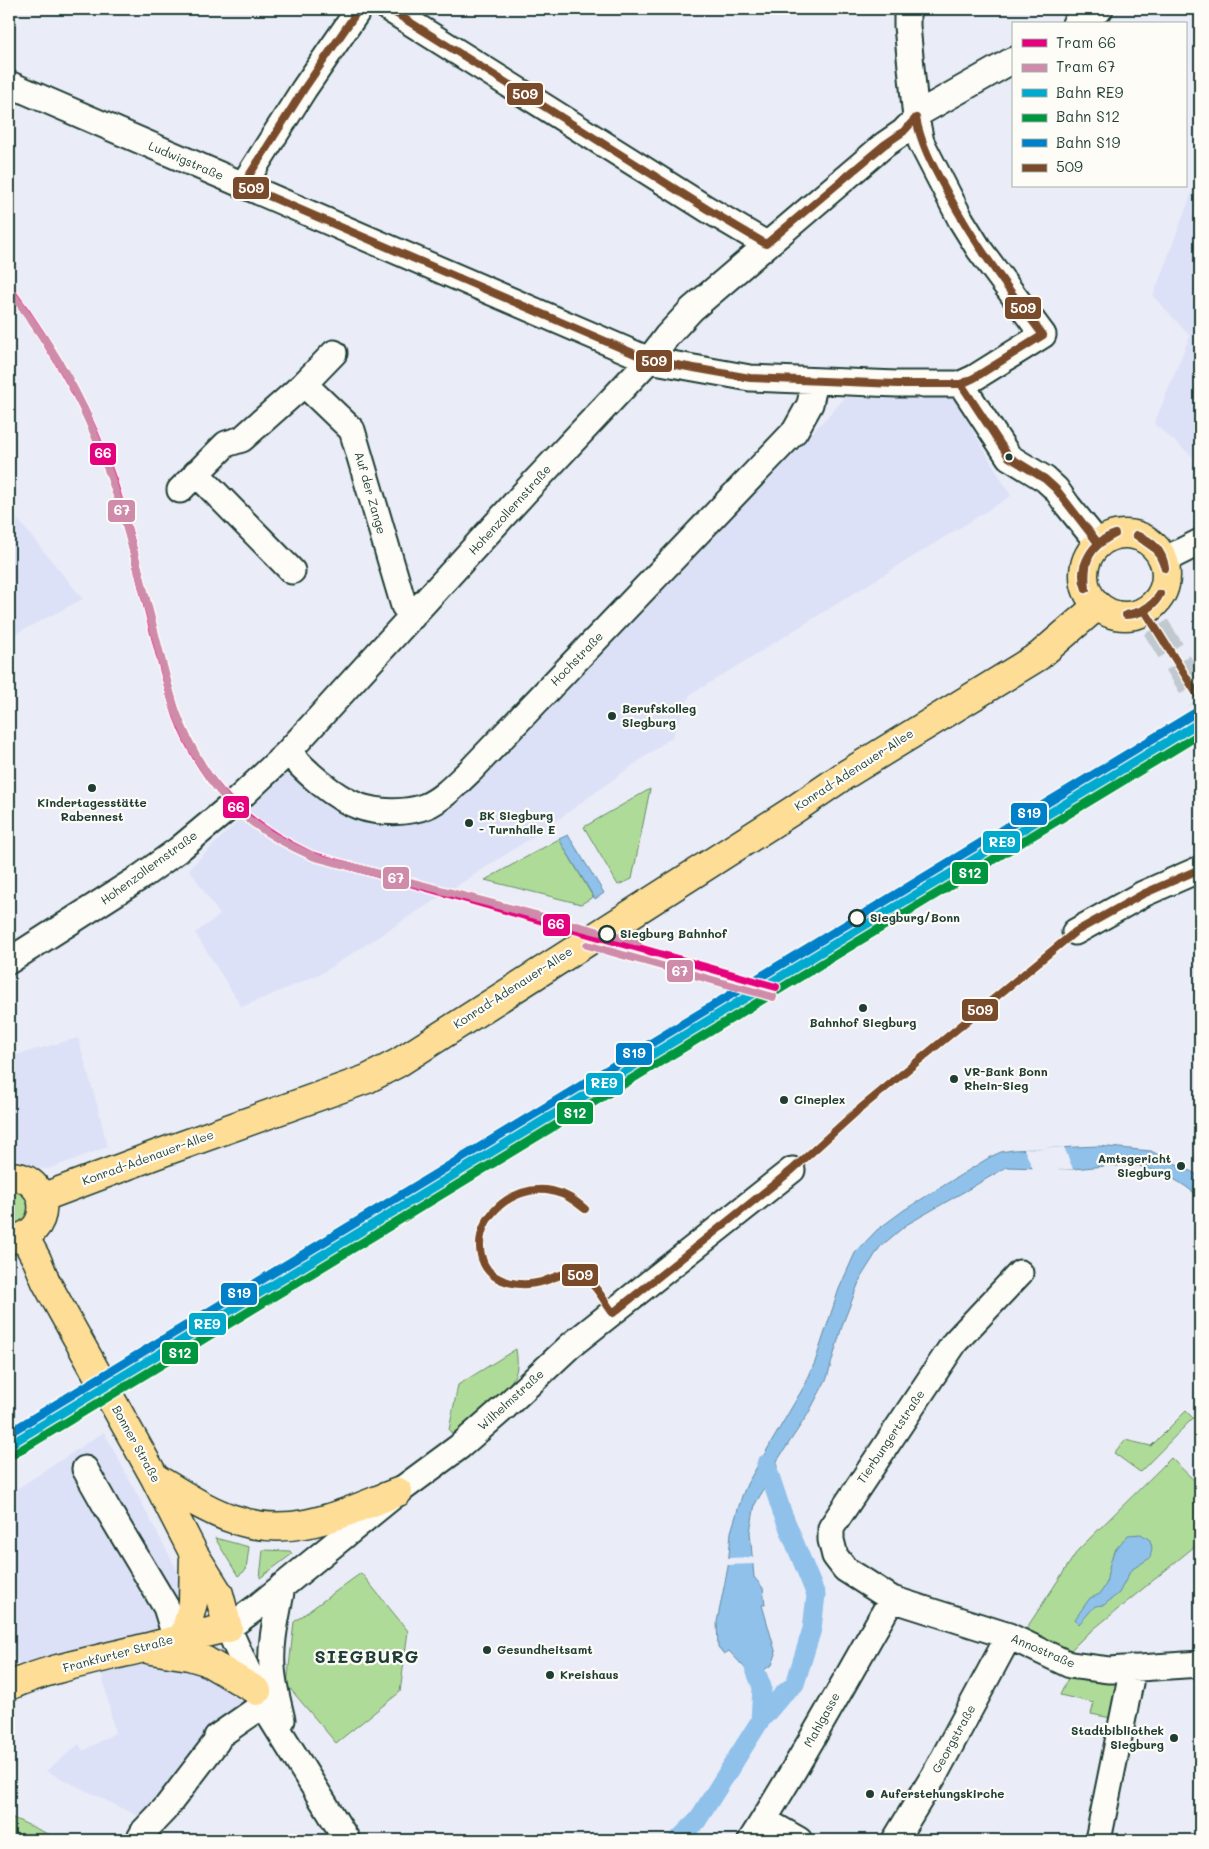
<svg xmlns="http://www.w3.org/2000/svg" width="1209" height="1849" viewBox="0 0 1209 1849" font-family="Mali,sans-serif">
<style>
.built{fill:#dce1f7}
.green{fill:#afdb99;stroke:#678c66}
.water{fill:#8fc1eb;stroke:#628ca2}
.pier{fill:#eaecf7}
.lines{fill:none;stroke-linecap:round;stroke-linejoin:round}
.canal{stroke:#8fc1eb;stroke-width:19}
.major-tunnel{stroke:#c1c9d0;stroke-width:28;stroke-dasharray:28 14;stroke-linecap:butt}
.minor-casing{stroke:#1f3d34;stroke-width:29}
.major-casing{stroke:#1f3d34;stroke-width:31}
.minor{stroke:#fdfcf7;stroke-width:25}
.major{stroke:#fedd96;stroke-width:28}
.bus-1-casing{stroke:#fdfcf7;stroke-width:11}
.bus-1{stroke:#7a4b2a;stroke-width:8}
.rail-1-casing{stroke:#fdfcf7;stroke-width:12}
.rail-2-casing{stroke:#fdfcf7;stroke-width:12}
.rail-3-casing{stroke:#fdfcf7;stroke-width:12}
.rail-1{stroke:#00a9ce;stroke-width:9}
.rail-2{stroke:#009640;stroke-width:9}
.rail-3{stroke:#0080c8;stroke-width:9}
.tram-1-casing{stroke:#fdfcf7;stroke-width:11}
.tram-2-casing{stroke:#fdfcf7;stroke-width:11}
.tram-1{stroke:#e5007d;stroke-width:8}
.tram-2{stroke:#cf8baa;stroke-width:8}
.bus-dot{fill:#1f3d34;stroke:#fdfcf7;stroke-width:2}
.stop-dot{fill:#fdfcf7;stroke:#1f3d34;stroke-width:2.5}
.labels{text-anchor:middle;stroke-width:4.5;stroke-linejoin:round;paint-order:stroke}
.street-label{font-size:12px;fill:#1f3d34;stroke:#fdfcf7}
.poi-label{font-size:12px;font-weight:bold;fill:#1f3d34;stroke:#fdfcf7;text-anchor:start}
.stop-label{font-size:12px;font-weight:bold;fill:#1f3d34;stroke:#fdfcf7;text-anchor:start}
.district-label{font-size:18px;font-weight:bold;letter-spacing:1px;fill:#1f3d34;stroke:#fdfcf7}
.line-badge{stroke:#fdfcf7;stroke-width:2}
.badge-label{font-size:14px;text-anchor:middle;font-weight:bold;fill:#fff}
</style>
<rect width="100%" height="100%" fill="#eaecf7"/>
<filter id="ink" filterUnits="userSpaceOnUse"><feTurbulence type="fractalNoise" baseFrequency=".02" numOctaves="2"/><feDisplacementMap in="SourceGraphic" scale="10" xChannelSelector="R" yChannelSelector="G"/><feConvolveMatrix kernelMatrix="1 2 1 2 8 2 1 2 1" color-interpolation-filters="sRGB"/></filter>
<g filter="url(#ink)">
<path class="built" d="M1200,171v292l-46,-39 36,-88 -37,-40z
M845,398h109l57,98 -321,199 -18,42 -130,94 -220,142 -80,34 -47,-74 25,-18 -31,-46 98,-96 63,42 17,7h24l40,-9 56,-38z
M9,509l74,90 -74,38z
M78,1038l22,77 7,32 -59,22 -15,-1 -13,-6 -11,-12v-93z
M104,1432l147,278 -105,110 -100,-49 33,-27 4,7 32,-18 -20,-90 -74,22 -12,-13v-158z"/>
<path class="green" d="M650,789l-18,90 -14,6 -34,-58z
M559,839l34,58 -12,7 -96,-24z
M9,1189c3,1 8,1 12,3 10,6 9,20 2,28l-3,3 -11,2z
M516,1349c1,7 2,15 0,23 -8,23 -45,47 -64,62l-3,-4 9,-45z
M1186,1411l7,7 -53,54 -26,-19 11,-13 26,6z
M1171,1458l29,28v56l-116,95 -14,14 -44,-22 52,-79z
M215,1538l34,9 -3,23 -8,6z
M263,1550l27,1 2,3 -32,24z
M361,1573l47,58 -8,61 -64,51 -49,-58 7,-63z
M1069,1676l7,2 40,3 2,4 -7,33 -20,-4 3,-11 -34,-8z
M9,1816l52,24h-52z"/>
<path class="water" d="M568,835l36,58 -9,6 -36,-60z
M1098,1146l53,5 49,25v21c-20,-15 -34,-25 -59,-30l-1,-2 -14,1 -1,-2h-6l-1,2 -14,-2v2l-31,3 -66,-2 -101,58 -26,22 -19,30 -18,46 -16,55 -19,36 -31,47v7l-22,36 -5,28 4,45 9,11 2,16 -3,1 14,49 -4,11 -12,7 5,9 -10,3 -11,-17 -15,-16 -5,3 -6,-7 -1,-25 11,-55 3,-35 11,-36 5,-12 59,-101 9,-21 24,-73 16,-36 22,-23 27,-20 86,-53 11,-5 12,-2z
M1141,1534l9,6 2,8 -2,10 -19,12 -12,23 -15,12 -9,1 -16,18 -4,-5 15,-21 10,-4 6,-10 3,-17 5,-16 14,-16z"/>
<path class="pier" d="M1064,1147l9,22h-40l-9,-20z
M754,1557v7l-27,1v-7z"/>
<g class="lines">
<path class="canal" d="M760,1721l24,-28 11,-9 17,-55 4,-34 -34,-83 -16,-48
M678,1840l19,-19 63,-100 2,-34 -11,-28"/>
<path class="major-tunnel" d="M1156,627l44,72"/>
<g class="minor-casing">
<path id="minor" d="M389,9l318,200 59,35
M1075,24l25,-15
M9,84l640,276 101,18 147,6h64l13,-6 69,-43 -64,-86 -18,-29 -40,-78 -5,-24 -9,-92v-17
M243,185l61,-96 55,-80
M304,384l30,-31
M961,384l48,73 36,22 11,10 12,17 30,37
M196,473l96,98
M180,490l46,-46 16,-5 62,-55 48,46 52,176 8,11
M1164,560l36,-18
M288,752c17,19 45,45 70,54 19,7 49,8 68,0 17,-7 32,-24 45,-36l324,-339 15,-27 5,-23
M1075,932l68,-38 57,-25
M9,961l133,-85 36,-26 54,-45 56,-53 238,-261 123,-131 18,-24 25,-27 192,-164 19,-13 20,-21 90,-51
M1020,1273l-65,69 -124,186v12l4,16 10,13 47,30 117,37 61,29 39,5 91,-6
M85,1469l22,39 59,99 10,32
M282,1720c-4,-18 -9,-35 -10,-53 -2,-27 6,-55 10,-81
M764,1820l35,20
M139,1840l5,-9 21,-22 52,-68v-4l46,-32
M347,1840l-84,-135 -35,-77 29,-21 141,-115 61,-45 47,-41 64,-60 222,-176
M751,1840c50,-78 94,-160 141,-241
M895,1840l40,-66 74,-138
M1098,1840l35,-172"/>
</g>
<g class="major-casing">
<path id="major" d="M1084 575a41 41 0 1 1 82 0a41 41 0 1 1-82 0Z
M9,1176c45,0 44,63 0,63
M41,1198l114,-43 212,-76 31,-16 394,-252 53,-36 194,-119 58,-50
M155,1478c25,14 50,32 78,41 60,21 110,-6 165,-27
M184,1637l9,-34 1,-49
M151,1650l38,6 17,5 51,30
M9,1686c36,-16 76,-24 114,-33 36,-8 70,-18 105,-25l-9,-34 -25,-40 -39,-76 -109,-196 -9,-22 -13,-24"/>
</g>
<use href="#minor" class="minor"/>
<use href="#major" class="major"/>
<g class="bus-1-casing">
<path id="bus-1" d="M359,9l-55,80 -61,96 406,175 101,18 147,6h64l13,-6 69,-43c-35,-46 -69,-92 -96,-143 -13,-24 -26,-47 -31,-74
M389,9l318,200 59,35 118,-99 19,-13 13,-14
M961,384l48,73 36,22 11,10 42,54
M1136,535c16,5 27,16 29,33
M1136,535l21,15 8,18
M1086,589c-10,-22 7,-48 29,-55
M1086,589c-3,-29 3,-42 29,-55
M1145,611l55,88
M1126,615c14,0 28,-8 34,-21
M1126,615c15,-3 26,-8 34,-21
M585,1209c-11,-9 -19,-15 -33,-18 -40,-9 -86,32 -68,73 10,20 38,23 57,18 12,-3 24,-12 37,-8 16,6 25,26 35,39l179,-143 64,-58 219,-180 68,-38 57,-25"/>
</g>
<use href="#bus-1" class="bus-1"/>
<g class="rail-1-casing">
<path id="rail-1" d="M9,1445l1191,-723"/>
</g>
<g class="rail-2-casing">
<path id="rail-2" d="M14,1454l1186,-720"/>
</g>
<g class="rail-3-casing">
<path id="rail-3" d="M9,1433l1186,-720"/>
</g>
<use href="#rail-1" class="rail-1"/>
<use href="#rail-2" class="rail-2"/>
<use href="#rail-3" class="rail-3"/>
<g class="tram-1-casing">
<path id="tram-1" d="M9,288c44,59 81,123 104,193 26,77 39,158 64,235 27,71 66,107 134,139l465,132"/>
</g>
<g class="tram-2-casing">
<path id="tram-2" d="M9,289c28,38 55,77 74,119 44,94 63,199 91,299 29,77 64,118 141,150l323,85
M587,945l186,52"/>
</g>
<use href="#tram-1" class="tram-1"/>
<use href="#tram-2" class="tram-2"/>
</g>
</g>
<g class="bus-dot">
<circle cx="1009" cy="457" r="4.5"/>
<circle cx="612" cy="716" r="5"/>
<circle cx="92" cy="788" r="5"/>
<circle cx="469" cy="823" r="5"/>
<circle cx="863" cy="1008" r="5"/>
<circle cx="954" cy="1079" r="5"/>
<circle cx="784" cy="1100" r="5"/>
<circle cx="1181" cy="1166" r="5"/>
<circle cx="487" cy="1650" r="5"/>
<circle cx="550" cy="1675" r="5"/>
<circle cx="1174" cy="1738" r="5"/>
<circle cx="870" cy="1794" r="5"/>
</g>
<g class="stop-dot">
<circle cx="857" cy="918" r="8"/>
<circle cx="607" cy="934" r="8"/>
</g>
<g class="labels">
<g class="street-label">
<text transform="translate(186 161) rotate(23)" y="4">Ludwigstraße</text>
<text transform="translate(370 493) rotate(74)" y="4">Auf der Zange</text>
<text transform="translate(510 510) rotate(-48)" y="4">Hohenzollernstraße</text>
<text transform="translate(577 659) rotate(-46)" y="4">Hochstraße</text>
<text transform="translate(854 770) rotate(-33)" y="4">Konrad-Adenauer-Allee</text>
<text transform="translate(149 868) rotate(-36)" y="4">Hohenzollernstraße</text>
<text transform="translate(513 988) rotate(-33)" y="4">Konrad-Adenauer-Allee</text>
<text transform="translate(148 1158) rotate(-20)" y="4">Konrad-Adenauer-Allee</text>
<text transform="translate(511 1400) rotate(-42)" y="4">Wilhelmstraße</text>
<text transform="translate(891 1437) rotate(-56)" y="4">Tierbungertstraße</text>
<text transform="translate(136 1444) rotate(61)" y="4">Bonner Straße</text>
<text transform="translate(1043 1651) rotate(23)" y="4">Annostraße</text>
<text transform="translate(118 1654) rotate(-15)" y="4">Frankfurter Straße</text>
<text transform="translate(822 1720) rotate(-61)" y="4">Mahlgasse</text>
<text transform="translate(954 1739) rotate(-61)" y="4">Georgstraße</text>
</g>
<g class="poi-label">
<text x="622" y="713">Berufskolleg<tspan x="622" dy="14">Siegburg</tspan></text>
<text x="92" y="807" text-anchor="middle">Kindertagesstätte<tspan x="92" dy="14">Rabennest</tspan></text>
<text x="479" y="820">BK Siegburg<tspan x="479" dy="14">- Turnhalle E</tspan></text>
<text x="863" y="1027" text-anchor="middle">Bahnhof Siegburg</text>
<text x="964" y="1076">VR-Bank Bonn<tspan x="964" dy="14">Rhein-Sieg</tspan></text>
<text x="794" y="1104">Cineplex</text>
<text x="1171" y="1163" text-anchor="end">Amtsgericht<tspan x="1171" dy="14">Siegburg</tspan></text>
<text x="497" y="1654">Gesundheitsamt</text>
<text x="560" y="1679">Kreishaus</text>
<text x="1164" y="1735" text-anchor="end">Stadtbibliothek<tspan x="1164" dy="14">Siegburg</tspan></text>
<text x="880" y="1798">Auferstehungskirche</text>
</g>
<g class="stop-label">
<text x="870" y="922">Siegburg/Bonn</text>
<text x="620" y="938">Siegburg Bahnhof</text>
</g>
<g class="district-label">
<text x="367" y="1663">SIEGBURG</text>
</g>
</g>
<g class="line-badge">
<rect x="506" y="82" width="38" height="24" rx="5" fill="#7a4b2a"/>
<rect x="232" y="176" width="38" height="24" rx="5" fill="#7a4b2a"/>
<rect x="1004" y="296" width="38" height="24" rx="5" fill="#7a4b2a"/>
<rect x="635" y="349" width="38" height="24" rx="5" fill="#7a4b2a"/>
<rect x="89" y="442" width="28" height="24" rx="5" fill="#e5007d"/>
<rect x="107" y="499" width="29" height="24" rx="5" fill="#cf8baa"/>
<rect x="222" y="795" width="28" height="24" rx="5" fill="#e5007d"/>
<rect x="1010" y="802" width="38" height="24" rx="5" fill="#0080c8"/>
<rect x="982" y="830" width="39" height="24" rx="5" fill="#00a9ce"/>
<rect x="951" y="861" width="38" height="24" rx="5" fill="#009640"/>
<rect x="382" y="866" width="28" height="24" rx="5" fill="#cf8baa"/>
<rect x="542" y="913" width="29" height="24" rx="5" fill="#e5007d"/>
<rect x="666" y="959" width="28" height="24" rx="5" fill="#cf8baa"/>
<rect x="961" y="998" width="38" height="24" rx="5" fill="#7a4b2a"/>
<rect x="615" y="1042" width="38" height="24" rx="5" fill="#0080c8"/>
<rect x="585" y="1072" width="39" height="24" rx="5" fill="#00a9ce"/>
<rect x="556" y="1101" width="38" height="24" rx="5" fill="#009640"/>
<rect x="561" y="1263" width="38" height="24" rx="5" fill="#7a4b2a"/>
<rect x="220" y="1282" width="38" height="24" rx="5" fill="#0080c8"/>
<rect x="188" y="1312" width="39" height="24" rx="5" fill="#00a9ce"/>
<rect x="161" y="1341" width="38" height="24" rx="5" fill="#009640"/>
</g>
<g class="badge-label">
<text x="525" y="99">509</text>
<text x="251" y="193">509</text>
<text x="1023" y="313">509</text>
<text x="654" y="366">509</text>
<text x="103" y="458">66</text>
<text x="122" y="515">67</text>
<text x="236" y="812">66</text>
<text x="1029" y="818">S19</text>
<text x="1002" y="847">RE9</text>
<text x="970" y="878">S12</text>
<text x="396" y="883">67</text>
<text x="556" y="929">66</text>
<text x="680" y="976">67</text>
<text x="980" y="1015">509</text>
<text x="634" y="1058">S19</text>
<text x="604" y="1088">RE9</text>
<text x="575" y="1118">S12</text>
<text x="580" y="1280">509</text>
<text x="239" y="1298">S19</text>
<text x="207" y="1329">RE9</text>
<text x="180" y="1358">S12</text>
</g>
<rect width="1209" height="1849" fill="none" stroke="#fdfcf7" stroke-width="30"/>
<rect x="15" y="15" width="1179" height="1819" fill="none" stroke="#1f3d34" stroke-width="2" filter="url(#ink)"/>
<rect x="1012" y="22" width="175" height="165" fill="#fdfcf7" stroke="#a4b0a9"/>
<rect x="1022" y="39" width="25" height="8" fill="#e5007d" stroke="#a4b0a9"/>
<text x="1056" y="48" font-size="15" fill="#1f3d34">Tram 66</text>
<rect x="1022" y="64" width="25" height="8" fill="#cf8baa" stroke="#a4b0a9"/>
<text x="1056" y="72" font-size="15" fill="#1f3d34">Tram 67</text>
<rect x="1022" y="89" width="25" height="8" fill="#00a9ce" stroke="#a4b0a9"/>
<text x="1056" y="98" font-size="15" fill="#1f3d34">Bahn RE9</text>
<rect x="1022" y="114" width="25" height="8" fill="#009640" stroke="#a4b0a9"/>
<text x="1056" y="122" font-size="15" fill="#1f3d34">Bahn S12</text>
<rect x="1022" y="139" width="25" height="8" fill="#0080c8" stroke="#a4b0a9"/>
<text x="1056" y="148" font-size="15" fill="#1f3d34">Bahn S19</text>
<rect x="1022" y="164" width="25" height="8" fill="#7a4b2a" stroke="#a4b0a9"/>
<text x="1056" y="172" font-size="15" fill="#1f3d34">509</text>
</svg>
